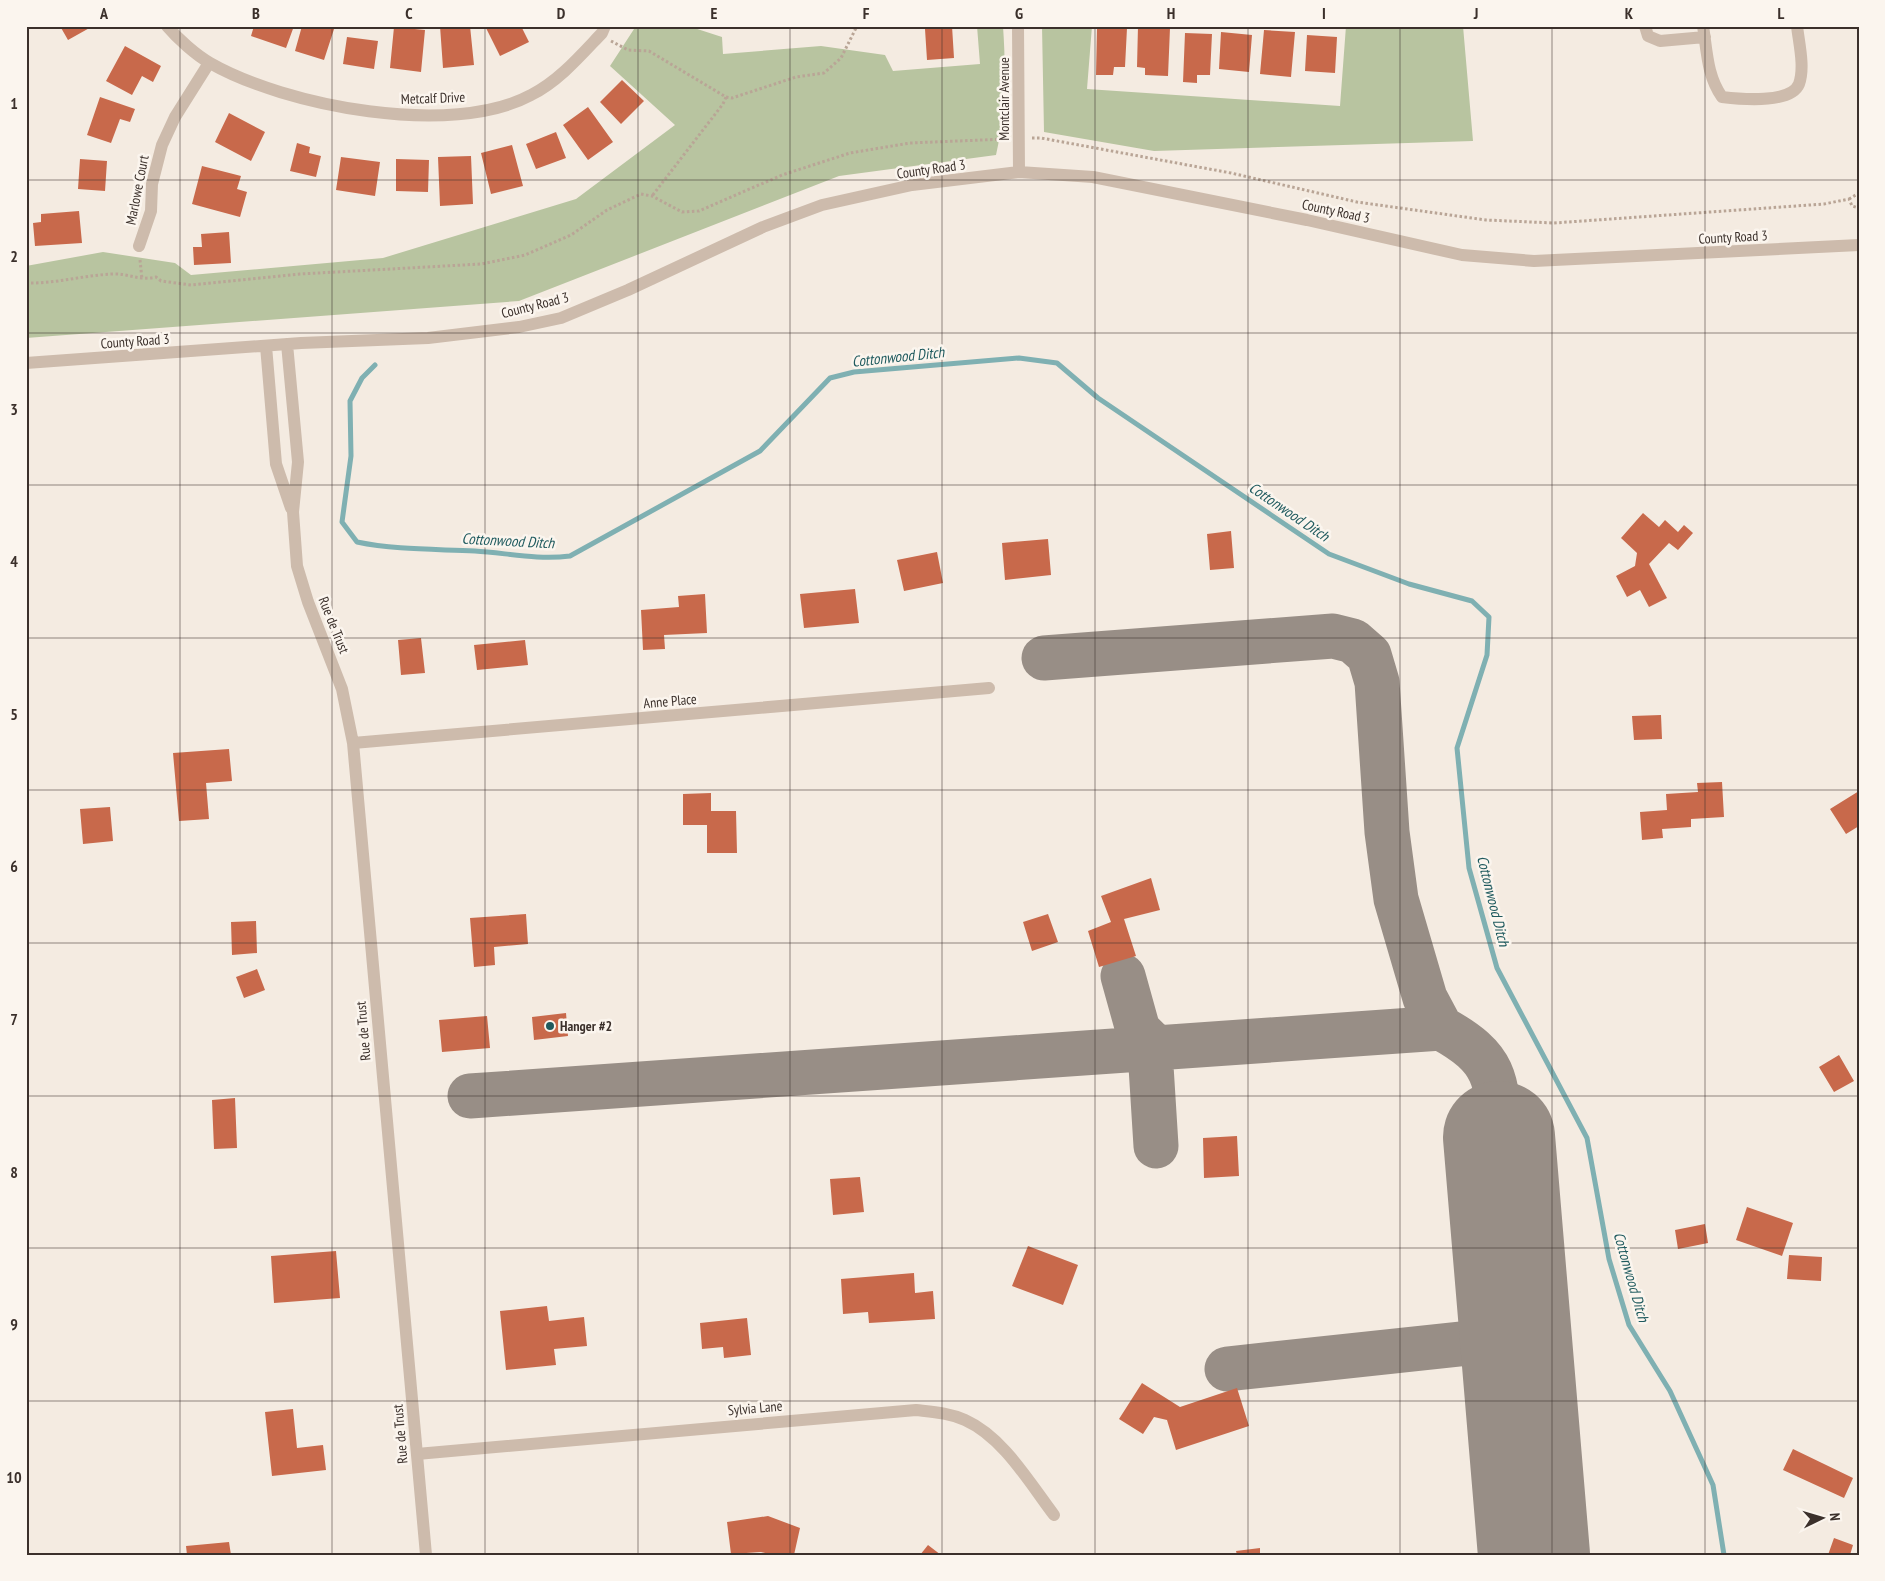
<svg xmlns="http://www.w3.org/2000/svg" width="1885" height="1581" viewBox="0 0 1885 1581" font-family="'PT Sans Narrow',sans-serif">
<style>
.green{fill:#b8c4a0}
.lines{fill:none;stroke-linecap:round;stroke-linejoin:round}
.stream{stroke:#7fb0b2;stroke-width:5}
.taxiway{stroke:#988e86;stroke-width:45}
.runway{stroke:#988e86;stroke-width:112}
.building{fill:#c8694b}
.path{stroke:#b9a596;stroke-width:3;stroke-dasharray:2.5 2.5;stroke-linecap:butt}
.minor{stroke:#cdbbac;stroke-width:12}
.grid{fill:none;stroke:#3b302b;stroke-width:1;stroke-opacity:0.55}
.poi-dot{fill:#1f5a5e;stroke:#fbf5ee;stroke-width:2}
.labels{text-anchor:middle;stroke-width:5;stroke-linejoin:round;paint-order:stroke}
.street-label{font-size:14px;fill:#3b302b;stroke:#fbf5ee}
.poi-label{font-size:14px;font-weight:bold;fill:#3b302b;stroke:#fbf5ee;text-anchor:start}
.water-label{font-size:15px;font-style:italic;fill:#1f5a5e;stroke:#fbf5ee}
.neatline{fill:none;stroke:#3b302b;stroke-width:2}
.grid-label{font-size:16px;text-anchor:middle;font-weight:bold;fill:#3b302b}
</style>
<rect width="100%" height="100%" fill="#f4ebe1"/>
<path class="green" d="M636,26h52l34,11 1,17 98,-8 64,9 8,16 87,-7 -3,-38h26c3,44 3,86 -7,129l-157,21 -320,125 -493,37v-72l77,-14 72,11 16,12 192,-17 193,-59 99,-74 -65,-59z
M1042,26h50l-5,63 253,17 6,-80h117l10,115 -319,10 -110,-19z"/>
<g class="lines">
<path class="stream" d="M375,365l-13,13 -12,23 1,55 -9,66 15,20c38,8 78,7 118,9 32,2 62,9 95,5l190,-105 70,-73 24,-6 165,-14 38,5 41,35 231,156 80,30 63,17 17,16 -2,38 -30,93 12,120 28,100 90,170 22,121 20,66 41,66 43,94 11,70"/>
<path class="taxiway" d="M1044,658l289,-22 20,5 16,14 8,27 10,150 9,67 29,99 16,30
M1123,976l15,54 19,19
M1150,1050l6,96
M470,1096l971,-68c55,30 57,51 58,109
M1227,1369l289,-31"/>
<path class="runway" d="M1499,1137l35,418"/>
</g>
<path class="building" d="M60,26h33l-25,14z
M254,26h40l-8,22 -35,-12z
M302,26h33l-11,34 -29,-9z
M440,26h30l4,39 -31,3z
M485,26h36l8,16 -29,14z
M952,26l2,32 -27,2 -2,-31z
M1138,26l32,2 -2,48 -23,-1v-7l-8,-1z
M394,27l31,3 -4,42 -31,-4z
M1097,27l30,1 -2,39h-11l-1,8h-17z
M1264,30l31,2 -4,45 -31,-3z
M1221,32l31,3 -3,37 -30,-3z
M1185,33l27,1 -2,41h-13v8l-14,-1z
M1307,35l30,2 -2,36 -30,-2z
M347,37l31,4 -4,28 -31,-5z
M125,46l36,20 -8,16 -11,-6 -10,19 -26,-14z
M622,80l22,21 -23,23 -21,-22z
M100,97l35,12 -5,13 -10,-3 -9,24 -24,-8z
M588,107l25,35 -25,18 -25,-35z
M229,113l36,19 -14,29 -36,-19z
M556,132l10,26 -30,11 -10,-25z
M297,143l13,4 -1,6 12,3 -5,21 -26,-6z
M512,145l11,41 -32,8 -10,-41z
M471,156l2,48 -33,2 -2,-49z
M341,157l39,5 -5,34 -39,-6z
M80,159l27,2 -2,30 -27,-2z
M396,159l33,1 -1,32 -32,-1z
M202,166l39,10 -4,13 10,3 -7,25 -48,-13z
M79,211l3,32 -47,3 -2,-23 8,-1v-8z
M229,232l2,31 -37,2 -1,-18h9l-1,-13z
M1643,513l16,14 6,-7 13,12 6,-7 9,8 -15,17 -9,-7 -20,21 18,34 -18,9 -9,-17 -13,7 -11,-21 19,-10 2,-13 -16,-15z
M1231,531l3,37 -24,2 -3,-36z
M1048,539l3,36 -46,5 -3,-37z
M937,552l6,31 -39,8 -7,-31z
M855,589l4,34 -55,5 -4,-34z
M705,594l2,39 -43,2 1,14 -22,1 -2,-40 38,-3 -1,-11z
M421,638l4,35 -24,2 -3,-35z
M525,640l3,25 -51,5 -3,-25z
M1661,715l1,24 -28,1 -2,-24z
M229,749l3,32 -26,2 3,36 -30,2 -6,-68z
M1722,782l2,35 -33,2v8l-29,2 1,9 -21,2 -2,-28 27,-2 -1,-16 32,-2 -1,-9z
M1859,791v35l-13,8 -16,-25z
M711,793v18h25l1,42h-30v-28h-24v-31z
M110,807l3,34 -30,3 -3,-35z
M1151,878l9,32 -36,9 12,37 -37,11 -11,-36 23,-9 -10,-26z
M526,914l2,30 -34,3 1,18 -21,2 -4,-49z
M1048,914l10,28 -26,9 -9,-29z
M256,921l1,32 -25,2 -1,-33z
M257,969l8,21 -21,8 -8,-21z
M566,1013l2,23 -34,4 -2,-23z
M487,1016l3,32 -48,4 -3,-32z
M1839,1055l15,26 -20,11 -15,-25z
M235,1098l2,50 -23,1 -2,-49z
M1237,1136l2,40 -35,2 -1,-40z
M860,1177l4,35 -31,3 -3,-36z
M1747,1207l46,16 -11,33 -46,-16z
M1705,1224l3,19 -30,6 -3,-19z
M1028,1246l50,19 -15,40 -51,-19z
M336,1251l4,47 -66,5 -3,-47z
M1789,1255l33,2 -1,24 -34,-2z
M914,1273l1,20 18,-2 2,28 -66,4 -1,-11 -25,2 -2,-35z
M547,1306l2,15 35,-4 3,29 -33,3 2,16 -50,5 -6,-59z
M747,1318l4,37 -27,3 -1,-11 -21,2 -2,-26z
M1142,1383l38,24 57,-19 12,38 -73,24 -9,-30 -13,-3 -11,17 -24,-15z
M293,1409l4,39 26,-3 3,25 -54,6 -7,-64z
M1793,1449l60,29 -9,20 -61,-28z
M768,1516l32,12 -6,27h-20l-13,-3 -30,2 -4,-32z
M1834,1538l19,7 -3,10h-22z
M229,1542l2,13h-44l-1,-9z
M928,1545l13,10h-21z
M1260,1548v7h-23l-1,-4z"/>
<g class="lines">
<path class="path" d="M611,41l17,9 21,1 77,46 -3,7 -71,92
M726,97l6,1 64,-21 28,-4 17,-15 16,-32
M1032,138h9l190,35 126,29 129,18 68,3 270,-19 25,-5 3,7 7,2
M1849,199l10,-6
M140,260l2,19
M26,283c29,1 58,-8 87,-9 15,-1 25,7 43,3l5,4 30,4 109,-11 181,-10 44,-9 46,-20 36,-25 34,-16 11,2 30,16 17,-1 83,-36 68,-22 60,-10 96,-4"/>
<path class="minor" d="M167,26c11,13 29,29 43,37 75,43 242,75 321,32 28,-14 50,-40 71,-62l3,-7
M1018,26l1,146
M1645,26l3,10 12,5 45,-4
M1703,26c4,25 4,50 19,71 17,2 69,7 77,-13 6,-17 0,-40 -2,-58
M139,246l12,-35 1,-27 10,-39 13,-28 34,-54
M287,344l11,118 -5,50 4,54 11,36 34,87 11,54 73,812
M266,346l10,118 15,44
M26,363l275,-20 127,-5 91,-11 42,-9 67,-28 135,-63 59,-22 90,-20 107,-13 74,5 214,43 155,35 72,6 325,-16
M353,743l636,-55
M417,1454l499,-44c17,2 33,3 49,10 38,17 64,62 89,95"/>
</g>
<path class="grid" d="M180,26v1529M332,26v1529M485,26v1529M638,26v1529M790,26v1529M942,26v1529M1095,26v1529M1248,26v1529M1400,26v1529M1552,26v1529M1705,26v1529M26,180h1833M26,333h1833M26,485h1833M26,638h1833M26,790h1833M26,943h1833M26,1096h1833M26,1248h1833M26,1401h1833"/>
<circle class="poi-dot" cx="550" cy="1026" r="5"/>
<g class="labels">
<g class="street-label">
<text transform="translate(433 98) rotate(-2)" y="5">Metcalf Drive</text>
<text transform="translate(1004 99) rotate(-90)" y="5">Montclair Avenue</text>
<text transform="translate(931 169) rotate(-8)" y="5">County Road 3</text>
<text transform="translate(137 190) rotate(-79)" y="5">Marlowe Court</text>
<text transform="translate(1336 211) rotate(12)" y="5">County Road 3</text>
<text transform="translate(1733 237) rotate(-3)" y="5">County Road 3</text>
<text transform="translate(535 305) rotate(-14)" y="5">County Road 3</text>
<text transform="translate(135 341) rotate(-4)" y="5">County Road 3</text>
<text transform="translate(334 625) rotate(68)" y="5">Rue de Trust</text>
<text transform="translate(670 701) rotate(-5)" y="5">Anne Place</text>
<text transform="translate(363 1031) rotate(-95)" y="5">Rue de Trust</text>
<text transform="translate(755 1408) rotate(-5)" y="5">Sylvia Lane</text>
<text transform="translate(400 1434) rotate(-95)" y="5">Rue de Trust</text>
</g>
<g class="poi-label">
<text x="560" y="1031">Hanger #2</text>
</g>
<g class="water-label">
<text transform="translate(898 357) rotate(-6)" y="5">Cottonwood Ditch</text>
<text transform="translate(1289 512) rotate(34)" y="5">Cottonwood Ditch</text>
<text transform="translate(508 541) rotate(3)" y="5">Cottonwood Ditch</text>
<text transform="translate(1493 901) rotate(76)" y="5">Cottonwood Ditch</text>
<text transform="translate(1631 1277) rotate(74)" y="5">Cottonwood Ditch</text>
</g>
</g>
<rect width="1885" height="1581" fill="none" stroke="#fbf5ee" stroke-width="55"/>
<g transform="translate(1822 1518) rotate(85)" stroke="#fbf5ee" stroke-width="4" paint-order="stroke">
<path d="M0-4L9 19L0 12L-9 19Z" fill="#3b302b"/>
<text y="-8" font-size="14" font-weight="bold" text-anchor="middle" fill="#3b302b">N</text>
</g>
<rect x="28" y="28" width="1830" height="1526" class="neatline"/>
<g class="grid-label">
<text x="104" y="19">A</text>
<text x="256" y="19">B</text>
<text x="409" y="19">C</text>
<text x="561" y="19">D</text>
<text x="714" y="19">E</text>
<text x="866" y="19">F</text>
<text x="1019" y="19">G</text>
<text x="1171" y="19">H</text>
<text x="1324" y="19">I</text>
<text x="1476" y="19">J</text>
<text x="1629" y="19">K</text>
<text x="1781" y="19">L</text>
<text x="14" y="109">1</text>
<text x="14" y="262">2</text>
<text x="14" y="415">3</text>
<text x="14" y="567">4</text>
<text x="14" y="720">5</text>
<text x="14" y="872">6</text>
<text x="14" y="1025">7</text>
<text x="14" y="1178">8</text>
<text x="14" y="1330">9</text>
<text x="14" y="1483">10</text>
</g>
</svg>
